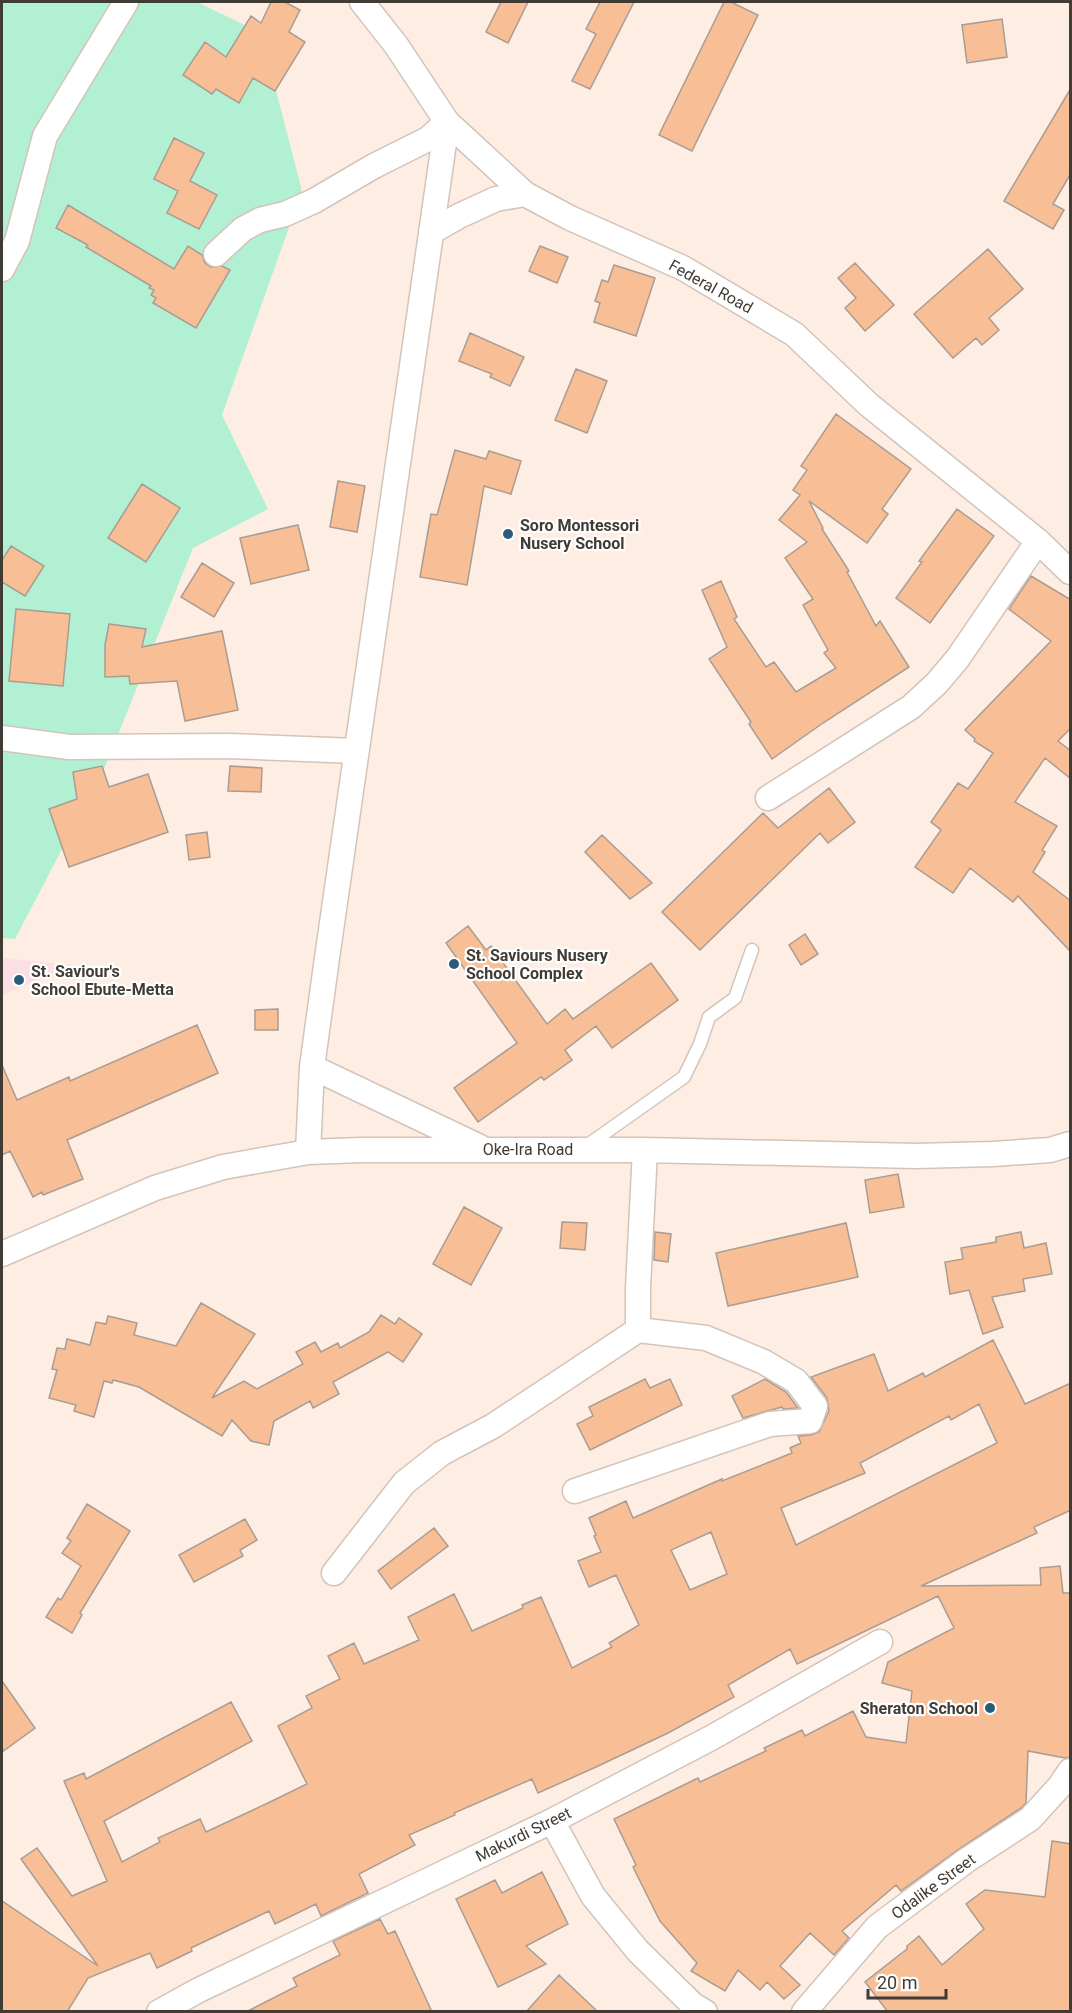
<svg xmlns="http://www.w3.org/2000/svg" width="1072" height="2013" viewBox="0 0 1072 2013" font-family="Roboto,sans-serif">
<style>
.education{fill:#fadfe4}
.green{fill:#b1f0d2}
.building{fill:#f8bf97;stroke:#aa9c92;stroke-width:1.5;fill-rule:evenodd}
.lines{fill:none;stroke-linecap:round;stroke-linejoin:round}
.service-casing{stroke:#d3c4b9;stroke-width:15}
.minor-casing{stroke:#d3c4b9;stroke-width:27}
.service{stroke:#fff;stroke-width:12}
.minor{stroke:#fff;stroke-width:24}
.poi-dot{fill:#285c78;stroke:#fefefe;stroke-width:2}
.labels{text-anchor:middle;stroke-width:4.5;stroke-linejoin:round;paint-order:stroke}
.street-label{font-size:16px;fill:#413b36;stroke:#fefefe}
.poi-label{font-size:16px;font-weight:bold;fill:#413b36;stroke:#fefefe;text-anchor:start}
</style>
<rect width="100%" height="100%" fill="#fdede3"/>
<path class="education" d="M2,958l71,7 -71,30z"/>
<path class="green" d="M2,2h195l64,31 41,158 -80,224 46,94 -75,39 -88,219 -90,172 -13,-1z"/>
<path class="building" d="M271,2h14l15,8 -11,22 16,10 -30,49 -22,-13 -14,25 -23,-14 -4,5 -29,-19 22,-33 21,15 25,-41 10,7z
M501,2h27l-20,41 -22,-11z
M600,2h34l-44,87 -18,-8 24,-47 -10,-5z
M724,2h7l27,13 -66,136 -33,-16z
M1002,19l5,38 -40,6 -5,-38z
M1071,88v85l-18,31 11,6 -11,19 -49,-28z
M174,138l30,15 -14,28 27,14 -18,34 -32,-16 11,-22 -24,-12z
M68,205l106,64 14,-23 14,9 3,8 6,4 11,-1 8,4 -34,58 -43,-25 3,-5 -5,-3 3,-5 -5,-2 2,-2 -65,-39 2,-2 -32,-17z
M540,246l28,11 -11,26 -28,-12z
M988,249l35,40 -34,29 10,12 -17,15 -6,-7 -23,20 -39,-44z
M855,263l39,42 -29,26 -20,-23 11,-10 -18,-20z
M614,265l41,13 -19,58 -42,-14 6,-19 -5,-2 7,-21 6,2z
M470,333l54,24 -14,29 -20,-9 2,-3 -33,-13z
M576,369l31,12 -20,52 -32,-13z
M836,414l75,55 -29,40 6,5 -21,29 -58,-42 14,27 -1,1 27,42 -2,1 29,54 4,-5 29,46 -86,56 -51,36 -23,-35 2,-2 -42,-63 18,-12 -25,-57 19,-9 16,36 -3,2 32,48 8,-5 22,30 40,-24 -12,-15 4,-3 -25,-45 10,-6 -28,-41 22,-16 -28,-22 21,-25 -7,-5 14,-20 -6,-4z
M455,450l31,9 3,-8 32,10 -10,33 -27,-8 -17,99 -47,-8 11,-63 6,1z
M338,481l27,5 -8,46 -27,-5z
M142,484l38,24 -34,54 -38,-24z
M957,509l37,27 -64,87 -34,-25 26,-36 -3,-1z
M298,525l11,45 -58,14 -11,-46z
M11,546l33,20 -19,30 -23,-14v-22z
M202,563l32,20 -20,34 -33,-20z
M1031,576l40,24v128l-13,13 13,10v28l-26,-21 -30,44 42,24 -15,24 3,2 -12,20 38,29v51l-53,-56 -5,6 -43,-34 -17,25 -38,-26 26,-37 -10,-8 27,-39 10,6 25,-36 -19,-12 1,-2 -10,-9 86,-89 -42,-32z
M16,609l54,5 -7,72 -54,-5z
M109,624l37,5 -4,18 80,-16 16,79 -53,11 -8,-40 -47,3 -1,-8 -24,1v-32z
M102,766l7,21 39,-13 20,58 -99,35 -20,-58 28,-10 -4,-27z
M230,766l32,2 -1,24 -33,-1z
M829,788l26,34 -27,21 -8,-10 -120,117 -38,-38 101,-99 15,15z
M207,832l3,25 -21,3 -3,-25z
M602,835l50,48 -22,16 -45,-47z
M468,926l18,24 5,-4 56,78 18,-15 8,10 78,-56 27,37 -66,48 -16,-22 -31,24 7,10 -28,20 -3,-3 -63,45 -24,-34 63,-45 -71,-100z
M805,934l13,20 -17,11 -12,-20z
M278,1009v21h-23v-20z
M197,1025l21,48 -151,67 16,39 -40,16 -1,-3 -9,5 -23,-46 -8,4v-90l15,35 52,-23 1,4z
M898,1174l6,33 -34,6 -5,-33z
M464,1207l38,21 -31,57 -38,-21z
M562,1222l25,1 -2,27 -25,-2z
M846,1223l12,54 -130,29 -12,-53z
M655,1232l16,2 -3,28 -14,-2z
M1021,1232l3,16 22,-5 6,31 -29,5 2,12 -33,6 11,30 -20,7 -14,-44 -19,4 -5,-32 18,-3 -2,-11 35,-6v-5z
M201,1303l54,31 -43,64 32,-17 13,8 46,-25 -7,-12 19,-10 6,10 17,-9 2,5 29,-16 12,-17 14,9 4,-6 23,16 -19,28 -15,-10 -55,30 6,12 -26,14 -3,-7 -36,20 -5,24 -18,-4 -19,-21 -10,16 -83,-49 -26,-7 -1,3 -8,-2 -10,36 -20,-6 2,-6 -27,-7 8,-28 -5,-1 5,-21 8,1 2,-10 23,6 6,-23 10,2 2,-8 29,7 -3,12 42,11z
M993,1340l32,64 46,-21v127l-37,17 3,6 -116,53 120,-1 -1,-17 20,-2 3,27h8v164l-6,1 -37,-7 -2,52 -5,5 -62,41 -58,42 -5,-6 -54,46 7,7 -15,17 -24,-22 -30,33 20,19 -16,14 -17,-17 -7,8 -22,-20 -13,21 -34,-20 6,-8 -37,-42 -27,-54 3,-2 -22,-46 84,-41 2,4 66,-31 -2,-3 38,-18 3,6 48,-25 13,26 40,6 6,-52 -30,-8 6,-21 66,-34 -16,-32 -141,68 -7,-15 -62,36 6,12 -66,36 -72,34 -58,26 -6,-14 -78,34 1,2 -46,20 6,10 -56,29 9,19 -47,23 -5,-12 -41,20 -6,-13 -78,37 1,3 -35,17 -7,-15 -62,25 -21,34h-65v-111l96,65 -77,-107 16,-11 35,48 35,-15 -43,-100 20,-8 2,6 145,-77 21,39 -148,80 18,41 38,-20 -2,-4 42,-19 6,13 64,-30 37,-18 -29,-58 34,-18 -6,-12 34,-17 -12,-23 26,-13 10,21 55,-24 -11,-23 46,-23 18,37 51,-23 -1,-3 19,-8 31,71 40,-21 -3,-4 30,-18 -23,-50 -27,12 -11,-26 23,-9 -7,-16 2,-1 -7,-17 37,-17 7,17 89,-39v2l70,-28 -2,-5 11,-5 -3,-7 13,-1 8,-3 10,-21 -2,-13 -16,-21 63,-23 14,37 35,-18 2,4zM979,1404l18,39 -201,102 -15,-37 84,-35 -5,-10 89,-47 2,4zM711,1532l16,42 -37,16 -19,-40z
M645,1379l5,9 20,-9 12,26 -92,45 -13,-26 16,-8 -4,-9z
M765,1379l21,13 12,16 -15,1 -1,-2 -39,11 -11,-22z
M87,1504l43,27 -50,82 2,2 -10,18 -26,-16 12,-19 3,2 20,-34 -19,-13 9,-12 -4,-3z
M245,1519l12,21 -17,10 3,6 -49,26 -15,-27z
M434,1528l14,18 -57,43 -13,-18z
M2,1681l33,47 -33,24z
M1052,1841l19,3v168h-183l-23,-30 42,-33v-3l12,-10 23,29 42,-36 -18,-25 19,-14 60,7z
M542,1872l26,52 -42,22 20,18 -48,23 -42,-88 39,-19 7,13z
M380,1919l8,15 7,-3 37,81h-186l51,-26 -4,-8 47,-23 -7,-14z
M559,1975l39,37h-72z"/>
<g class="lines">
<g class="service-casing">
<path id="service" d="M585,1147l99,-70 16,-33 9,-27 26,-19 17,-48"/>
</g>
<g class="minor-casing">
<path id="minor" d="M362,2l34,43 51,77 78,72 45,24 113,50 111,66 75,71 169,136 32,31
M431,232l28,-16 37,-17 29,-5
M216,254l27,-25 17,-9 25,-6 29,-13 60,-35 54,-27 19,-17
M2,269l15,-28 28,-105 81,-134
M2,738l67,9 160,-1 127,5
M768,798l143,-91 26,-24 21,-25 80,-117
M312,1067l168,80
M308,1152l4,-85 15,-109 120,-836
M2,1254l153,-66 68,-21 85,-15 53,-2h284l271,6 77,-2 57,-4 20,-6
M638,1330v-42l7,-138
M334,1573l70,-90 38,-30 51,-27 145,-96 68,8 58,24 32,19 19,25 -5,15 -40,3 -195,67
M552,1821l41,75 45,55 55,54 12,7
M159,2012l40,-22 353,-169 159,-83 169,-96
M804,2012l73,-85 90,-67 63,-41 30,-33 10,-15"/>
</g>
<use href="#service" class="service"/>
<use href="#minor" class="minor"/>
</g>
<g class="poi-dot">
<circle cx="508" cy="534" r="6"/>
<circle cx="454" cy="964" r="6"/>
<circle cx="19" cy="980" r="6"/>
<circle cx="990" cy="1708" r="6"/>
</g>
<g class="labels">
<g class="street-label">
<text transform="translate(711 286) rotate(29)" y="6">Federal Road</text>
<text x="528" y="1155">Oke-Ira Road</text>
<text transform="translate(523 1834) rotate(-26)" y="6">Makurdi Street</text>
<text transform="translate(933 1886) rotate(-36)" y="6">Odalike Street</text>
</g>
<g class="poi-label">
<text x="520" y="531">Soro Montessori<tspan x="520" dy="18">Nusery School</tspan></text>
<text x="466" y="961">St. Saviours Nusery<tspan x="466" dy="18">School Complex</tspan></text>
<text x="31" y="977">St. Saviour's<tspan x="31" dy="18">School Ebute-Metta</tspan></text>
<text x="978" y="1714" text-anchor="end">Sheraton School</text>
</g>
</g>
<rect width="1072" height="2013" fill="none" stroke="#413b36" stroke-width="6"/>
<path d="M868 1989v9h78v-9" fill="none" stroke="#413b36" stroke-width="3"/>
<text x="877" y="1989" font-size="18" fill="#413b36" stroke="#fefefe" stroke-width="4.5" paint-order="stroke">20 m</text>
</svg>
